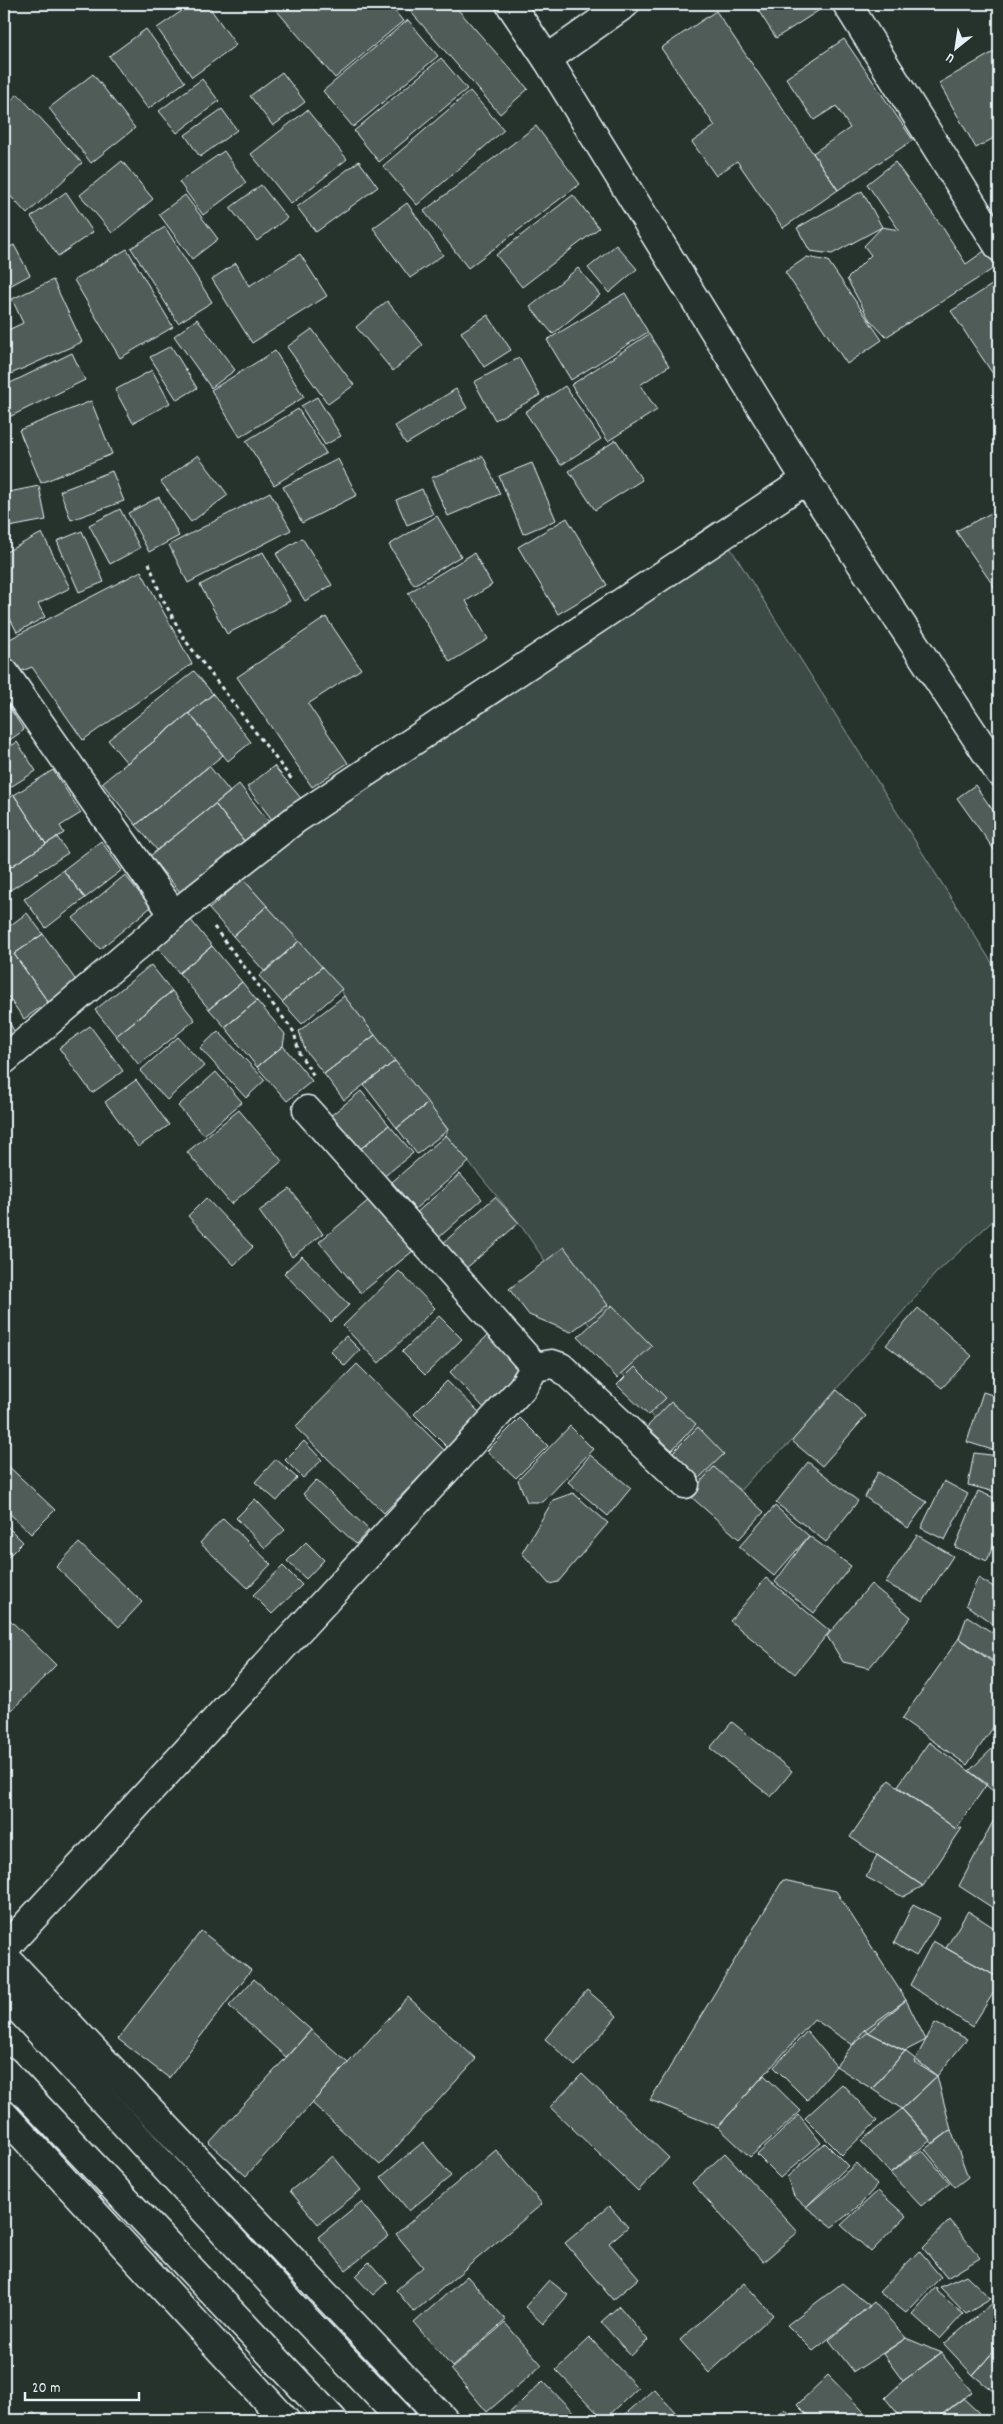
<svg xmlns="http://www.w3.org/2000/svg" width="1003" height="2424" viewBox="0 0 1003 2424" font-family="Dekko,sans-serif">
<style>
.green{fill:#3e4b47;stroke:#939ea0}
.building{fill:#505c59;stroke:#e8f1f8}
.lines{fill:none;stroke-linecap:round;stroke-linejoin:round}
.street-casing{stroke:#e8f1f8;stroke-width:31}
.secondary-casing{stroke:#e8f1f8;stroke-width:31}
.highway-casing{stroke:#e8f1f8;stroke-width:31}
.path{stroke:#e8f1f8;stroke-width:3;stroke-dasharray:4 4;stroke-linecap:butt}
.street{stroke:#26332d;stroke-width:28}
.secondary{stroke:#26332d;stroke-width:28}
.highway{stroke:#26332d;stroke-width:28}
</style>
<rect width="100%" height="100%" fill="#26332d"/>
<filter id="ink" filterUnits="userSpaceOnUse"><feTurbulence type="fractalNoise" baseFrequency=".02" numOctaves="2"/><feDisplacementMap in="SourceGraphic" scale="10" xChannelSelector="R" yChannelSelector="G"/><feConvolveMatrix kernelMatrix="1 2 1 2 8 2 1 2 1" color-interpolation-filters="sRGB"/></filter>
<g filter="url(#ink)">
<path class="green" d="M714,522l285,452v241l-64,59 -143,167 -37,33 -36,40 -200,-291 -73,-88 2,-6 -104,-133 -3,-7 -98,-110 -4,-16 197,-145z"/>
<path class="building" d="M192,4h15l29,41 -44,32 -35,-49z
M271,4h118l14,17 -68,57z
M404,4h49l75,85 -28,25z
M754,4h64l3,5 -45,29z
M716,11l122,179 -55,38 -46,-67 -21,15 -24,-34 23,-16 -54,-78z
M408,20l30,36 -85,71 -30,-36z
M146,29l39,53 -37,27 -39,-53z
M844,39l69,101 -75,50 -25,-37 37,-25 -14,-22 -22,14 -28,-42z
M999,49v86l-23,13 -37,-65z
M441,58l26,31 -88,73 -25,-31z
M282,72l23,30 -32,24 -23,-30z
M93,74l42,54 -44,35 -42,-55z
M202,79l17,22 -42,32 -18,-22z
M470,91l34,39 -87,75 -34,-39z
M18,94l64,69 -55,51 -23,-25v-82z
M222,109l15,21 -37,27 -15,-22z
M307,110l40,49 -56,45 -40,-50z
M536,126l44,58 -112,84 -44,-57z
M224,151l22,32 -43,32 -24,-33z
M122,161l31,38 -41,34 -32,-38z
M359,161l19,26 -62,45 -19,-25z
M895,162l48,66 23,36 24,-17 9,14v4l-113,72 -17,-18 -22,-40 24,-24 -7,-9 18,-19 17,3 -32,-46z
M261,185l26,33 -30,23 -27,-33z
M862,191l20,36 -50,27 -22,-3 -13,-23z
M66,192l27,40 -35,24 -27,-39z
M185,195l33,44 -26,20 -33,-45z
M573,195l26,33 -77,59 -26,-32z
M407,203l36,52 -33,23 -37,-50z
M165,227l47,75 -34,21 -47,-75z
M14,245l16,30 -26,14v-39z
M616,245l21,24 -28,24 -21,-25z
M127,249l46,78 -53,31 -46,-78z
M300,254l27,42 -75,47 -40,-64 24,-16 13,23z
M807,257l21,4 54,79 -35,24 -62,-92z
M578,268l22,27 -47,39 -23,-27z
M53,280l29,62 -78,35v-45l19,-9 -11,-24z
M998,281l1,3v99l-48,-72z
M625,293l23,39 -77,48 -24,-40z
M387,301l36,44 -30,26 -37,-44z
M488,315l23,35 -27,17 -23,-35z
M197,319l38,51 -24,18 -37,-52z
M312,329l42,56 -26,19 -41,-57z
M649,334l20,32 -29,19 17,25 -49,31 -37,-56z
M171,346l26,42 -20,12 -27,-43z
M275,351l29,46 -64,40 -29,-47z
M72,353l13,27 -80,39 -1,-33z
M519,358l21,37 -45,25 -21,-38z
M152,370l18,33 -37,20 -18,-33z
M565,386l36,53 -40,26 -36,-53z
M456,389l11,19 -61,36 -11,-18z
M317,397l24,39 -16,9 -24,-39z
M91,401l21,53 -71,29 -22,-53z
M298,409l28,44 -52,32 -28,-44z
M616,440l26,40 -47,30 -26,-39z
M198,455l30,40 -37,27 -30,-40z
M483,456l17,38 -52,22 -17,-38z
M338,459l19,36 -55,28 -19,-36z
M532,463l24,57 -33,14 -24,-58z
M112,471l12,30 -53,19 -11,-29z
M39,486l7,34 -42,8v-35z
M422,489l11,25 -26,11 -11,-25z
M270,492l21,38 -103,53 -19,-38z
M159,497l20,39 -30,16 -21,-39z
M120,509l20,39 -30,16 -21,-39z
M999,509v85l-43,-63z
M437,516l24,40 -47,29 -25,-40z
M567,518l40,67 -49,29 -40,-67z
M82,531l22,51 -25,10 -22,-51z
M42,533l28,55 -32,16 7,13 -28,15 -13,-25v-54z
M302,538l30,47 -27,16 -29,-47z
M263,552l27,49 -63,33 -27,-49z
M474,553l18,32 -26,16 22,38 -38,23 -42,-69z
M141,571l51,93 -109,76 -51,-73 -15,6 -13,-17v-14z
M326,617l35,52 -53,35 40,59 -36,24 -75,-110z
M194,671l19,23 -86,69 -19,-23z
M213,694l38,48 -23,19 -39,-48z
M9,707l15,23 -20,14v-34z
M189,713l34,42 -87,70 -34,-42z
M17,742l19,29 -32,20v-40z
M209,766l21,26 -73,58 -21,-25z
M274,766l31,37 -28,23 -30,-39z
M53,770l28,43 -21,13 4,7 -18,11 -32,-49z
M239,784l34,43 -24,20 -34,-43z
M975,785l24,34v29l-4,3 -38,-53z
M14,795l32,49 -42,27v-69z
M215,804l34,43 -64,51 -35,-42z
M57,837l11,16 -64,41v-23z
M101,841l21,29 -37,28 -22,-28z
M63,870l22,28 -39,30 -22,-29z
M125,875l26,32 -51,42 -27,-31z
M243,879l24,27 -34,30 -24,-27z
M267,906l32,35 -34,31 -32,-36z
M27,913l16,21 -29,20 34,48 -24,17 -20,-28v-61z
M190,919l22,27 -33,27 -22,-27z
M43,934l34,48 -29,20 -34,-48z
M299,941l23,26 -40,35 -23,-26z
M212,946l30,36 -33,27 -30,-36z
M151,965l21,26 -56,45 -21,-26z
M322,967l20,22 -40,35 -20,-22z
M242,982l15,19 -32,26 -16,-18z
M172,991l23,29 -56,45 -23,-29z
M344,996l31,39 -51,39 -19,-24 -6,-19z
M257,1001l28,33 -2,12 -26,21 -32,-40z
M4,1013l13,23 -13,7z
M90,1026l33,45 -31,22 -33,-45z
M218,1031l47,49 -19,18 -46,-50z
M375,1035l20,26 -51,39 -20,-26z
M178,1037l26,29 -37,34 -27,-29z
M283,1046l29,35 -25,20 -30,-34z
M395,1061l33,42 -31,25 -33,-43z
M216,1072l26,30 -38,33 -26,-29z
M136,1080l33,45 -31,22 -33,-45z
M361,1091l28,34 -31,26 -29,-34z
M428,1103l20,27 -31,24 -20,-26z
M239,1110l43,51 -51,43 -44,-52z
M389,1125l24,28 -32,26 -23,-28z
M446,1135l23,27 -54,47 -23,-27z
M460,1174l22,25 -46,41 -22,-25z
M290,1189l33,45 -31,23 -33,-46z
M495,1197l24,26 -55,47 -22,-26z
M206,1198l47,49 -19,18 -46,-49z
M370,1199l43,52 -52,42 -42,-51z
M564,1247l44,58 -37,27 -42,-17 -20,-26z
M302,1256l47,49 -18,17 -47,-49z
M399,1271l36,37 -56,55 -36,-37z
M612,1305l40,41 -35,32 -39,-41z
M918,1308l54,48 -30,32 -56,-43z
M439,1316l23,23 -37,36 -23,-23z
M489,1334l35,36 -40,38 -34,-36z
M346,1336l14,14 -15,16 -15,-15z
M357,1364l88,87 -61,62 -89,-86z
M635,1367l31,31 -18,17 -31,-30z
M447,1381l33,32 -33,34 -33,-33z
M837,1390l29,26 -44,50 -30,-25z
M983,1392l16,5v55l-32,-10z
M671,1402l25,22 -24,26 -25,-23z
M520,1418l28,28 -32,32 -29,-27z
M570,1426l23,23 -50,53h-16l-9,-22z
M698,1427l26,27 -25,24 -26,-26z
M304,1441l18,19 -19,18 -18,-18z
M974,1453l25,3v37l-31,-8z
M590,1455l41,33 -23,28 -40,-34z
M276,1459l21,19 -20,23 -22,-19z
M4,1462l51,48 -24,24 -27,-26z
M808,1462l50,39 -32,41 -50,-39z
M714,1467l50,45 -25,27 -50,-44z
M878,1472l49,30 -19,26 -43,-31z
M316,1480l53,50 -13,14 -53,-50z
M944,1481l24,13 -23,46 -24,-12z
M978,1491l21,9v31l-12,30 -32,-14z
M573,1493l35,30 -50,59 -9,2 -27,-31 31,-53z
M255,1499l30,31 -20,18 -29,-30z
M775,1506l34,30 -35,40 -35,-29z
M223,1518l48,46 -23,24 -48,-45z
M4,1523l19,19 -19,19z
M917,1535l36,21 -30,46 -38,-19z
M809,1536l42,30 -37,47 -39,-31z
M306,1542l18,18 -18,19 -19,-18z
M79,1543l63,59 -23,25 -63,-60z
M283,1566l19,19 -30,29 -19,-19z
M766,1578l64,53 -35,43 -65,-53z
M978,1578l21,12v38l-33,-23z
M871,1584l40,33 -42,51 -26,-6 -16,-26z
M4,1614l52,51 -52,53z
M967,1616l32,21v28l-40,-27z
M959,1638l40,29v52l-32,46 -65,-46z
M732,1722l60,49 -21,26 -61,-49z
M929,1742l58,42 -31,45 -59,-42z
M995,1746l4,3v47l-30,-25z
M889,1780l67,49 6,-1 -39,58 -73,-49z
M999,1810v102l-40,-26z
M877,1855l46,31 -20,11 -37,-20z
M783,1880l53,11 70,109 -53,45 -39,-26 -96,108 -68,-27z
M913,1904l27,14 -24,38 -22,-13z
M968,1911l31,20v47l-53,-30z
M201,1931l50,39 -82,108 -51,-39z
M933,1941l66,37v6l-27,43 -62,-42z
M254,1979l57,51 -25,27 -57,-51z
M587,1990l30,26 -42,50 -30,-27z
M408,1997l68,62 -96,106 -68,-62z
M906,2000l20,40 -21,11 -41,-21z
M935,2023l32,16 -30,37 -23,-14z
M311,2030l37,33 -102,113 -37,-33z
M864,2030l41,21 -33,38 -36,-23z
M807,2031l29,35 -29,34 -33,-33z
M905,2051l32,25 -35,33 -30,-20z
M582,2074l87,84 -31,33 -88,-84z
M764,2075l37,36 -51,46 -32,-30z
M937,2076l14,54 -18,14 -31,-35z
M842,2084l35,37 -35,34 -37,-37z
M902,2109l29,31 -41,33 -29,-32z
M799,2115l22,28 -41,35 -23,-23z
M951,2130l17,47 -13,10 -30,-38z
M423,2142l28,34 -42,35 -28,-34z
M825,2143l23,23 -42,41 -12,-11 -7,-19z
M496,2150l46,54 -128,108 -18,-22 27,-23 -27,-33z
M922,2150l28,33 -29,23 -31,-33z
M725,2153l73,79 -35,30 -71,-79z
M333,2156l28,34 -43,34 -28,-33z
M857,2163l20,22 -17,20 -28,22 -26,-20z
M878,2191l28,25 -35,36 -30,-27z
M361,2202l28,34 -43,34 -28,-33z
M609,2206l19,21 -19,16 30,35 -26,22 -48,-57z
M950,2220l30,38 -33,20 -24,-30z
M919,2251l22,26 -35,36 -27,-21z
M369,2262l18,20 -14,13 -18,-19z
M966,2275l25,24 -25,15 -26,-27z
M467,2276l39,44 -54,47 -38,-44z
M549,2280l19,15 -25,29 -18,-17z
M744,2283l29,32 -64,58 -29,-33z
M842,2283l28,23 -57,45 -26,-26z
M936,2287l2,5 25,22 -23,25 -28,-25z
M874,2302l32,36 -52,34 -25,-32z
M994,2302l5,6v37l-26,30 -29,-31z
M619,2306l29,34 -17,16 -30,-34z
M505,2323l37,42 -55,47 -36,-43z
M590,2338l48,50 -34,32 -48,-50z
M906,2338l35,15 -38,28 -20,-27z
M999,2345v51l-26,-21z
M941,2353l31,39 -37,28h-32l-18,-22 18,-17z
M828,2375l36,37 -9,8h-43l-15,-15z
M543,2381l38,39h-79z
M654,2389l22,24 -8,7h-45l-2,-2z
M963,2398l16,15 1,7h-45z
M785,2409l11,11h-23z
M32,2412l13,8h-18z"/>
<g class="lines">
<g class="street-casing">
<path id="street" d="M847,4l152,243
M547,59l78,-55
M4,672l170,243
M4,1060l170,-145 122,-96 510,-339
M535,1367l17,-3 9,3 124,117
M4,1949l518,-561 13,-21 -228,-257"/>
</g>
<g class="secondary-casing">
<path id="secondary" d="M510,4l37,55 259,421 193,292
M4,1956l440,464
M4,2115l281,305"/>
</g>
<g class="highway-casing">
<path id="highway" d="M4,1993l287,311 111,116
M4,2071l329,349"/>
</g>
<path class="path" d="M149,563l12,33 24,44 108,141
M214,927l80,105 5,21 15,23"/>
<use href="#street" class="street"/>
<use href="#secondary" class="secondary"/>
<use href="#highway" class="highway"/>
</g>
</g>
<rect width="1003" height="2424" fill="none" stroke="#26332d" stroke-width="20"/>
<rect x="10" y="10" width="983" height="2404" fill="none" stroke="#e8f1f8" stroke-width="2" filter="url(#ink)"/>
<g transform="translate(956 48) rotate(210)" stroke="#26332d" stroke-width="4" paint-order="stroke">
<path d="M0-4L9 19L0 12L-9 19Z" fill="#e8f1f8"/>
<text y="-8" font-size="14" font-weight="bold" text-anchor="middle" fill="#e8f1f8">U</text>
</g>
<path d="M25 2392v8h114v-8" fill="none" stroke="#e8f1f8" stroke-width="2.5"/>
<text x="32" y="2392" font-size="15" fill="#e8f1f8" stroke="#26332d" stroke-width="4" paint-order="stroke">20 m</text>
</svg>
